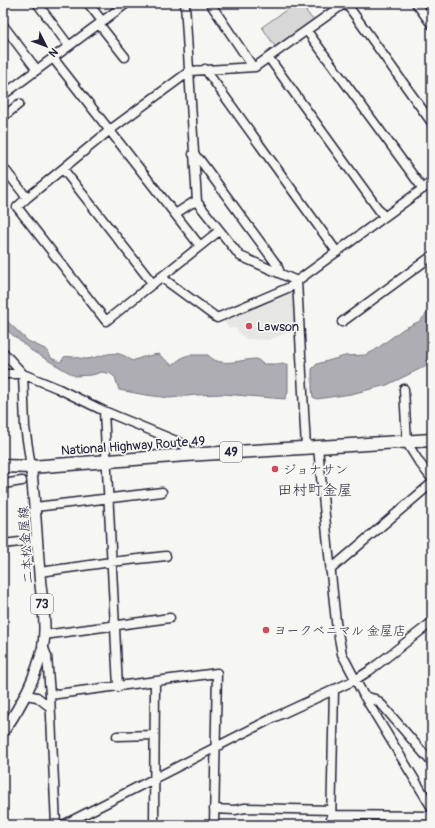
<svg xmlns="http://www.w3.org/2000/svg" width="435" height="828" viewBox="0 0 435 828" font-family="Pangolin,'Klee One',sans-serif">
<style>
.built{fill:#e6e6e4}
.green{fill:#d7d7d7;stroke:#7c7c89}
.water{fill:#adadb3;stroke:#757583}
.lines{fill:none;stroke-linecap:round;stroke-linejoin:round}
.minor-casing{stroke:#22223b;stroke-width:11}
.major-casing{stroke:#22223b;stroke-width:13}
.highway-casing{stroke:#22223b;stroke-width:15}
.minor{stroke:#f6f6f2;stroke-width:8}
.major{stroke:#f6f6f2;stroke-width:10}
.highway{stroke:#f6f6f2;stroke-width:12}
.poi-dot{fill:#d1495b;stroke:#f6f6f2;stroke-width:1.5}
.labels{text-anchor:middle;stroke-width:3.5;stroke-linejoin:round;paint-order:stroke}
.shield{fill:#f6f6f2;stroke:#626272;stroke-width:1}
.shield-label{font-size:12px;font-weight:bold;fill:#22223b}
.poi-label{font-size:13px;fill:#22223b;stroke:#f6f6f2;text-anchor:start}
.street-label{font-size:13px;fill:#22223b;stroke:#f6f6f2}
.quarter-label{font-size:15px;fill:#22223b;stroke:#f6f6f2}
</style>
<rect width="100%" height="100%" fill="#f6f6f2"/>
<filter id="ink" filterUnits="userSpaceOnUse"><feTurbulence type="fractalNoise" baseFrequency=".025" numOctaves="2"/><feDisplacementMap in="SourceGraphic" scale="8" xChannelSelector="R" yChannelSelector="G"/><feConvolveMatrix kernelMatrix="1 2 1 2 8 2 1 2 1" color-interpolation-filters="sRGB"/></filter>
<g filter="url(#ink)">
<path class="built" d="M287,290l6,2 1,37 -3,3 -23,8 -22,-1 -6,-5 -4,-6h-7l-5,-7v-4z"/>
<path class="green" d="M296,3h4l13,17 -37,28 -14,-21z"/>
<path class="water" d="M432,308v55l-45,22 -36,9 -34,5 -4,-2 -1,-8v-20l5,-5 28,-8 20,-1 9,-4 29,-22 17,-8z
M3,317l25,24 19,9 4,8 9,4c2,-1 3,-3 4,-5 4,-2 18,2 23,2 18,-3 29,-12 45,2l11,-4 15,-3 14,11 11,-8 6,-2h19c13,14 32,4 49,4l6,5h25v28l-3,7 -62,-5 -27,1 -26,3 -24,-3 -27,-5 -4,-13 -4,-3 -9,-2 -10,3 -17,1 -43,-25 -29,-24z"/>
<g class="lines">
<g class="minor-casing">
<path id="minor" d="M37,3l32,43
M88,3l14,18
M185,3l12,199 43,54 57,25
M210,3l43,64
M346,3l86,120
M416,3l16,22
M99,24l26,33
M3,25l34,45
M307,31l116,158
M53,58l147,188
M269,58l115,159
M205,69l132,183
M3,95l124,-92
M3,117l16,-13
M193,154l7,6 77,105 3,8
M3,167l24,31 83,-68 80,-59 65,-4 90,-64
M63,169l90,115
M27,198l-10,9 89,114 113,-90
M175,214l17,-11 5,-1
M161,277l56,41 80,-34
M297,281l9,167
M297,281l135,-99
M342,322l90,-66
M3,352l20,22 2,53 6,40
M3,374h20l34,14 47,23 82,34v10
M404,389l3,54 12,19 13,17
M104,411l14,276
M318,448l18,174 6,32 22,42 68,112
M3,484l19,-3
M35,507l127,-15
M3,544l34,-4
M330,570l102,-87
M40,572l71,-10 55,-6
M44,635l126,-17
M43,646l4,10 3,39 6,130
M26,695l11,2 13,10
M50,695l167,-22 -3,152
M364,696l11,3 8,7 49,57
M117,736l37,-1
M214,809l21,1 10,-2 86,2
M331,815l101,1
M63,825l212,-108 80,-37 14,-9 63,-49
M154,825l1,-143
M331,825l3,-136"/>
</g>
<g class="major-casing">
<path id="major" d="M3,732c18,-26 33,-53 40,-85 4,-22 -1,-46 -3,-67 -3,-38 -5,-75 -9,-113"/>
</g>
<g class="highway-casing">
<path id="highway" d="M3,466l28,1 155,-12 246,-15"/>
</g>
<use href="#minor" class="minor"/>
<use href="#major" class="major"/>
<use href="#highway" class="highway"/>
</g>
</g>
<g class="poi-dot">
<circle cx="249" cy="326" r="4"/>
<circle cx="275" cy="469" r="4"/>
<circle cx="266" cy="630" r="4"/>
</g>
<g class="labels">
<g class="shield">
<rect x="220" y="442" width="22" height="20" rx="3"/>
<rect x="31" y="594" width="22" height="20" rx="3"/>
</g>
<g class="shield-label">
<text x="231" y="456">49</text>
<text x="42" y="608">73</text>
</g>
<g class="poi-label">
<text x="257" y="331">Lawson</text>
<text x="283" y="474">ジョナサン</text>
<text x="274" y="635">ヨークベニマル 金屋店</text>
</g>
<g class="street-label">
<text transform="translate(133 445) rotate(-4)" y="5">National Highway Route 49</text>
<text transform="translate(25 545) rotate(-94)" y="5">二本松金屋線</text>
</g>
<g class="quarter-label">
<text x="315" y="495">田村町金屋</text>
</g>
</g>
<rect width="435" height="828" fill="none" stroke="#f6f6f2" stroke-width="16"/>
<rect x="8" y="8" width="419" height="812" fill="none" stroke="#22223b" stroke-width="1.5" filter="url(#ink)"/>
<g transform="translate(46 46) rotate(132)" stroke="#f6f6f2" stroke-width="3" paint-order="stroke">
<path d="M0-3L7 15L0 10L-7 15Z" fill="#22223b"/>
<text y="-6" font-size="11" font-weight="bold" text-anchor="middle" fill="#22223b">N</text>
</g>
</svg>
